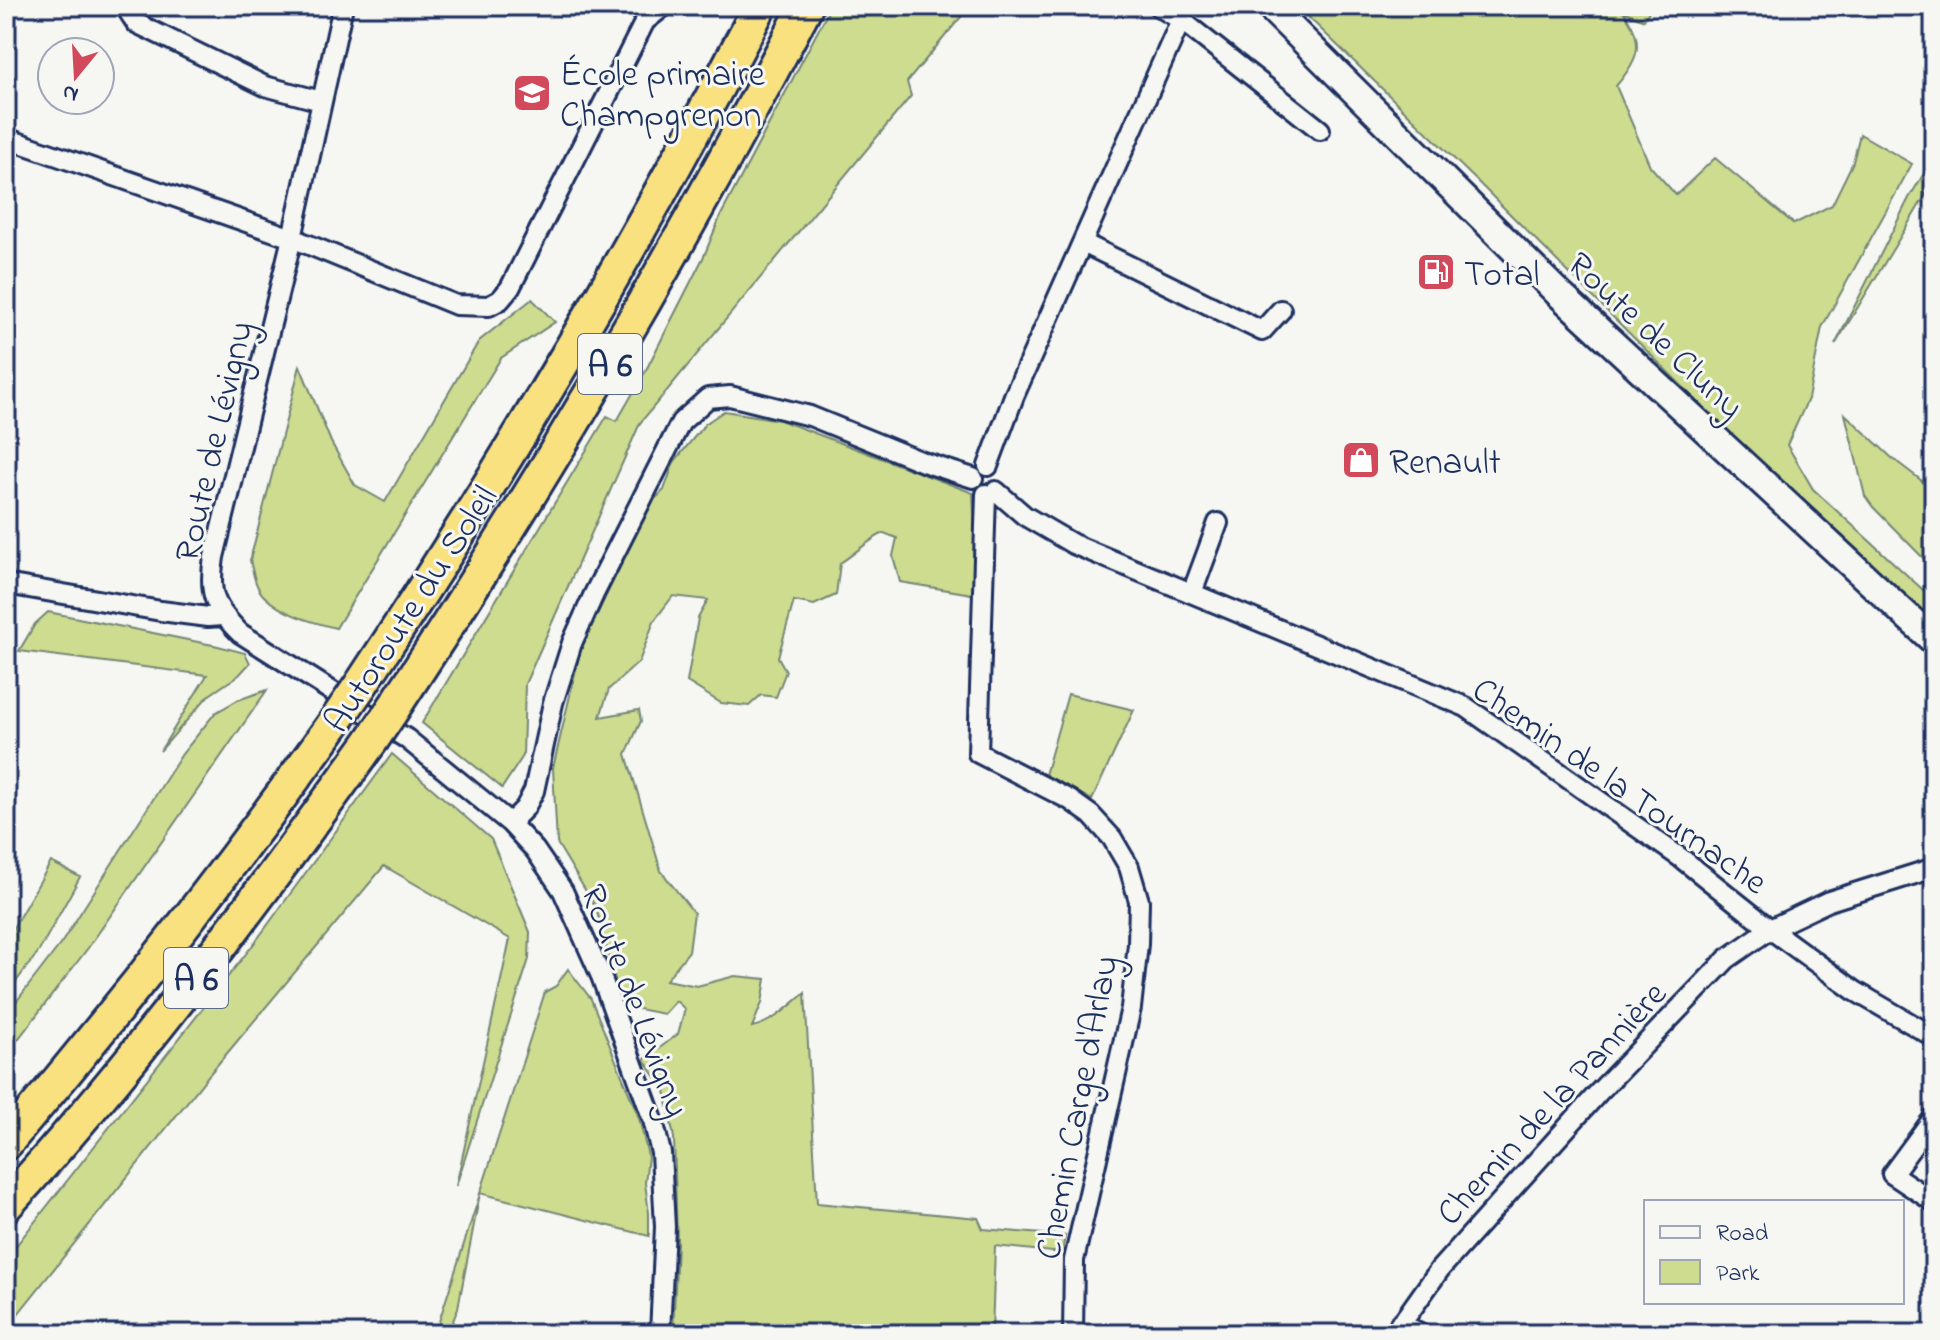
<svg xmlns="http://www.w3.org/2000/svg" width="1940" height="1340" viewBox="0 0 1940 1340" font-family="'Indie Flower',sans-serif">
<style>
.green{fill:#cddc8f;stroke:#748676;stroke-width:2}
.lines{fill:none;stroke-linecap:round;stroke-linejoin:round}
.minor-casing{stroke:#1b2f5e;stroke-width:24}
.secondary-casing{stroke:#1b2f5e;stroke-width:32}
.motorway-casing{stroke:#1b2f5e;stroke-width:38}
.minor{stroke:#f6f6f2;stroke-width:18}
.secondary{stroke:#f6f6f2;stroke-width:26}
.motorway{stroke:#fae180;stroke-width:32}
.motorway-bridge-casing{stroke:#1b2f5e;stroke-width:38;stroke-linecap:butt}
.motorway-bridge{stroke:#fae180;stroke-width:32}
.labels{text-anchor:middle;stroke-width:6;stroke-linejoin:round;paint-order:stroke}
.shield{fill:#f6f6f2;stroke:#5d6b8a;stroke-width:2}
.shield-label{font-size:34px;font-weight:bold;fill:#1b2f5e}
.poi-label{font-size:36px;fill:#1b2f5e;stroke:#f6f6f2;text-anchor:start}
.street-label{font-size:36px;fill:#1b2f5e;stroke:#f6f6f2}
</style>
<rect width="100%" height="100%" fill="#f6f6f2"/>
<filter id="ink" filterUnits="userSpaceOnUse"><feTurbulence type="fractalNoise" baseFrequency=".0125" numOctaves="2"/><feDisplacementMap in="SourceGraphic" scale="16" xChannelSelector="R" yChannelSelector="G"/><feConvolveMatrix kernelMatrix="1 2 1 2 8 2 1 2 1" color-interpolation-filters="sRGB"/></filter>
<g filter="url(#ink)">
<path class="green" d="M831,6h139l-63,76 4,14 -271,327 -115,261 -2,72 -21,32 -80,-65 185,-307 10,5 28,-49 59,-116 16,-39z
M1297,6h355l-8,14 -21,-9c22,31 17,47 -7,75l34,80 26,29 39,-37 79,66 38,-19 21,-43 7,-28 52,30 -90,163 -14,72 -21,46 26,44 121,111v23l-185,-170 -270,-270z
M1934,157v24l-99,164 74,-147z
M532,299l23,23 -54,36 -165,270c-24,-6 -53,-13 -72,-32 -9,-9 -11,-24 -14,-36l50,-194 31,76 24,43 30,17 94,-161z
M724,411l56,9 193,73 5,102 -78,-13 -7,-26 4,-18 -13,-5c-16,7 -28,20 -44,30l-4,32 -22,10 -20,-4 -16,56 8,14 -10,26 -15,-2 -12,11 -28,-3 -34,-21 11,-64 10,-18 -35,-4 -19,25 -15,41 -30,27 -9,28 39,-7 2,11 -15,33 35,117 33,42 -5,38 -23,29 31,6 38,-10 31,3 -4,24 -10,24c22,-5 36,-20 53,-34l12,210 161,15 5,11 82,7 -3,17 -67,-7 -3,88h-319l4,-92 -3,-104 -9,-48 -21,-30 34,-26 7,-25 -9,-8 -12,13 -42,-8 -26,-98 -39,-65 -4,-75 28,-120 69,-144 14,-14 10,-28 31,-38z
M1845,414l47,44 42,32v79l-61,-62 -8,-11z
M48,612l170,34 27,7 5,10 -11,12 -31,21 -48,55 47,-76 -188,-24 16,-27z
M267,690l-179,258 -82,107v-40l56,-73 120,-188 33,-41 23,-13z
M1068,694l66,16 -42,90 -47,-25z
M392,754l99,85 39,93 -1,27 -73,227 54,-247 -126,-73 -176,210 -202,253v-80l5,3 245,-311z
M51,862l29,15 -41,74 -33,44v-55z
M568,969l23,30 48,119 9,38 -3,27 4,30v23l-169,-43 -22,115 -10,26h-13l110,-342 11,-6z"/>
<g class="lines">
<g class="minor-casing">
<path id="minor" d="M125,6l11,17 129,63 56,15
M343,6l-51,232 -78,319c-6,37 0,50 26,76l167,106 103,84 25,27 28,41 38,85 52,144 8,33 4,74 -5,107
M1181,20l139,110
M6,138l286,100 164,67 33,1 11,-6 10,-12 135,-267 19,-15
M1083,243l179,88 19,-21
M988,466l26,-70 167,-376 -23,-14
M996,491l29,25 48,28 393,163 215,151 89,71 85,62 79,46
M986,494l-8,259 92,47 21,15 21,23 17,29 10,34 -1,43 -7,64 -57,252 -1,74
M6,584l155,27 47,6 14,-1
M1192,593l26,-70
M510,823l15,-15 9,-17 19,-88 19,-60 22,-49 87,-172 27,-24 22,-2 80,20 113,46 50,16
M1934,1117l-42,57 42,28
M1400,1323l22,11
M1394,1334l46,-65 158,-176 129,-134 43,-30 59,-28 105,-33"/>
</g>
<g class="secondary-casing">
<path id="secondary" d="M1269,6l288,286 377,349"/>
</g>
<g class="motorway-casing">
<path id="motorway" d="M360,686c146,-219 279,-446 400,-680
M393,709c150,-227 288,-462 413,-703
M6,1143c116,-136 225,-276 329,-421
M6,1205c133,-146 251,-305 366,-465"/>
</g>
<use href="#minor" class="minor"/>
<use href="#secondary" class="secondary"/>
<use href="#motorway" class="motorway"/>
<g class="motorway-bridge-casing">
<path id="motorway-bridge" d="M335,722l25,-36
M372,740l21,-31"/>
</g>
<use href="#motorway-bridge" class="motorway-bridge"/>
</g>
</g>
<defs>
<g id="school-square" transform="scale(2)"><rect x="-9" y="-9" width="18" height="18" rx="4" fill="#d1495b" stroke="#f6f6f2"/><path d="M0-5L7-2L0 1L-7-2ZM-4 1L0 2.5L4 1V4Q0 6-4 4Z" fill="#fff"/></g>
<g id="fuel-square" transform="scale(2)"><rect x="-9" y="-9" width="18" height="18" rx="4" fill="#d1495b" stroke="#f6f6f2"/><path d="M-5.5-6h7V0h2V4h1.3V-2.5L3-4.5l.8-.8L6-3V5H2.5V1h-1V6h-7ZM-4.2-4.7v3.2H.2V-4.7Z" fill="#fff"/></g>
<g id="shop-square" transform="scale(2)"><rect x="-9" y="-9" width="18" height="18" rx="4" fill="#d1495b" stroke="#f6f6f2"/><path d="M-5-2.5h2.3a2.7 3.5 0 0 1 5.4 0H5L5.5 6h-11ZM-1.5-2.5h3a1.5 2.3 0 0 0-3 0Z" fill="#fff"/></g>
</defs>
<g fill-rule="evenodd">
<use href="#school-square" x="532" y="93"/>
<use href="#fuel-square" x="1436" y="272"/>
<use href="#shop-square" x="1361" y="460"/>
</g>
<g class="labels">
<g class="shield">
<rect x="578" y="334" width="64" height="60" rx="6"/>
<rect x="164" y="948" width="64" height="60" rx="6"/>
</g>
<g class="shield-label">
<text x="610" y="376">A 6</text>
<text x="196" y="990">A 6</text>
</g>
<g class="poi-label">
<text x="560" y="85">École primaire<tspan x="560" dy="41">Champgrenon</tspan></text>
<text x="1464" y="285">Total</text>
<text x="1389" y="473">Renault</text>
</g>
<g class="street-label">
<text transform="translate(1657 334) rotate(43)" y="13">Route de Cluny</text>
<text transform="translate(212 441) rotate(-77)" y="13">Route de Lévigny</text>
<text transform="translate(409 608) rotate(-57)" y="13">Autoroute du Soleil</text>
<text transform="translate(1621 784) rotate(35)" y="13">Chemin de la Tournache</text>
<text transform="translate(637 1000) rotate(69)" y="13">Route de Lévigny</text>
<text transform="translate(1550 1102) rotate(-47)" y="13">Chemin de la Pannière</text>
<text transform="translate(1075 1107) rotate(-79)" y="13">Chemin Carge d'Arlay</text>
</g>
</g>
<rect width="1940" height="1340" fill="none" stroke="#f6f6f2" stroke-width="32"/>
<rect x="16" y="16" width="1908" height="1308" fill="none" stroke="#1b2f5e" stroke-width="3" filter="url(#ink)"/>
<rect x="1644" y="1200" width="260" height="104" fill="#f6f6f2" stroke="#9ea6b7" stroke-width="2"/>
<rect x="1660" y="1226" width="40" height="12" fill="#f6f6f2" stroke="#9ea6b7" stroke-width="2"/>
<text x="1716" y="1240" font-size="24" fill="#1b2f5e">Road</text>
<rect x="1660" y="1260" width="40" height="24" fill="#cddc8f" stroke="#9ea6b7" stroke-width="2"/>
<text x="1716" y="1280" font-size="24" fill="#1b2f5e">Park</text>
<g transform="translate(76 76) rotate(198)"><circle r="38" fill="#f6f6f2" stroke="#9ea6b7" stroke-width="2"/>
<path d="M0-6L14 30L0 20L-14 30Z" fill="#d1495b"/>
<text y="-12" font-size="22" font-weight="bold" text-anchor="middle" fill="#1b2f5e">N</text>
</g>
</svg>
